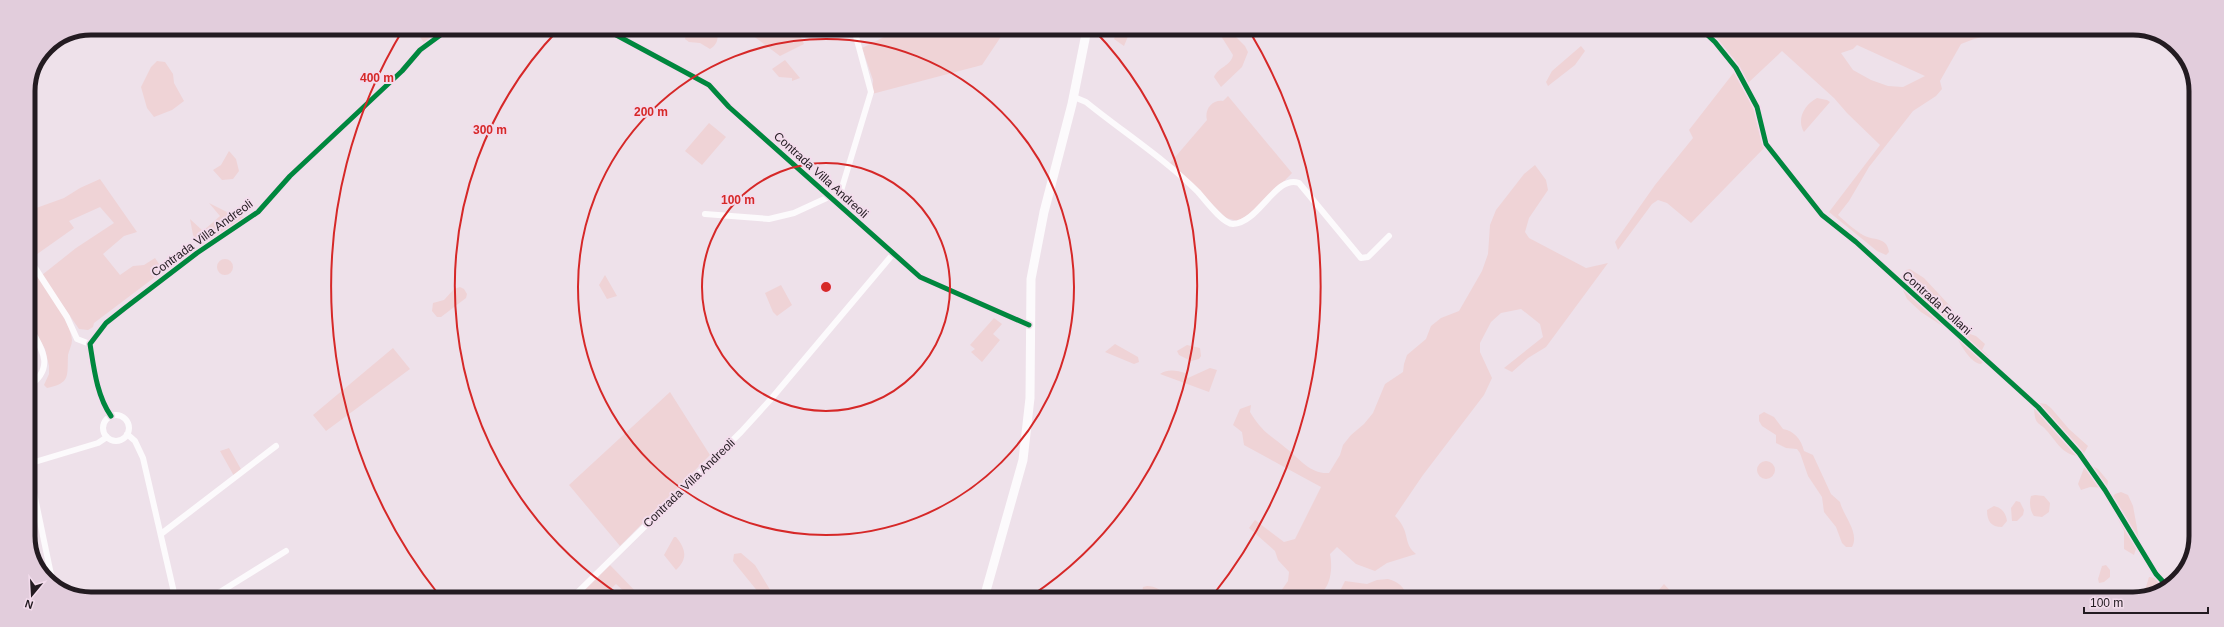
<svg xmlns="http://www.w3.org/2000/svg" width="2224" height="627" viewBox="0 0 2224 627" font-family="Helvetica,sans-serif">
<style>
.green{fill:#efd3d6;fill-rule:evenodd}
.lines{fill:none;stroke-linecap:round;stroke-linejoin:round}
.street{stroke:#fcfafc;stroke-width:6}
.secondary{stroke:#fcfafc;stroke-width:9}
.cycleway-casing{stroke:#f3dcec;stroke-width:8}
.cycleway{stroke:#00873e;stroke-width:5}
.ring{fill:none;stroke:#d62828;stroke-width:2}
.labels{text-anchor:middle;stroke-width:4;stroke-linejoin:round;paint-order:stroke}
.street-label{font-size:12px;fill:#231b21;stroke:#f3dcec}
.rim{fill:none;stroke:#231b21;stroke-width:5}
.centre{fill:#d62828;stroke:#f3dcec;stroke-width:2}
.ring-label{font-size:12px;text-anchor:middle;font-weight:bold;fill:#d62828;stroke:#f3dcec;stroke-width:4;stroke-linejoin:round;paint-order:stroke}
</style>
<rect width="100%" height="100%" fill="#eee1ea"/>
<path class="green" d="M414,28h27l-17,15z
M687,29h29c3,8 2,15 -6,20l-10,-6 -11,-1 -4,-3z
M744,29h57l-3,1 6,14 -24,12z
M900,29h106l-24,36 -110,29 1,-14 -11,-32z
M1118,29h13l-7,17 -10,-7z
M1229,30l16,16 3,6 -6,15 -21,20 -7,-10c4,-10 17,-11 19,-22l-12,-19 3,-5z
M1708,30h302l-36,9 -13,5 -21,37 2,8 -6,7 -23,15 -44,56 -20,34 -11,14c7,6 16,15 25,20 10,6 24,1 26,17l-3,3 -9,-4 -48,-39 51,-67 -33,-32 -13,-15 -52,-47 -34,32 -14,-24zM1857,45l68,31 -22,11 -15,-1 -17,-6 -18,-10 -12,-17 12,-4z
M1581,46l4,5 -10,14 -27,21 -2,-4 6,-11z
M785,60l15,18 -8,3v-3l-13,-1 -7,-8z
M157,61l8,1 8,12 1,9 10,18 -12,9 -18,7 -7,-9 -6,-21 10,-20z
M1735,71l20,41 10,35 -74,76 -24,-20 -9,-3 -6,4 -34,46 -3,-8 40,-57 38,-47 -4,-8z
M1228,96l64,77 -35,36 -19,12 -12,-3 -56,-55 37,-43c-3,-11 6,-21 16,-19z
M1817,98l10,2 3,2 -26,30c-8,-13 1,-28 13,-34z
M709,123l17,14 -24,28 -17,-14z
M229,151l7,8 3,12 -6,8 -11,1 -9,-10 8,-5z
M1535,165l11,15 2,10 -19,28 -4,14 4,6 57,30 22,-5 -62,84 -18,11 -16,14 -8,-4 39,-31 -3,-13 -19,-15 -20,4 -10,9 -11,21v9l12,26 -8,17 -61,80 -28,41c4,4 7,8 9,13 4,10 2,17 12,25l-29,9 -12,8 -19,-7 -19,-17 -7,7c3,15 1,37 -16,44 -8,3 -29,0 -38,0l12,-17 1,-9 -11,-12 -3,-9 -26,-23 6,-8 29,22 11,-3 26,-52 -77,-42 -2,-13 -9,-7 7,-16 11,-4 -1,7c12,20 20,23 37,37 14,11 23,25 42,24l11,-18 3,-10 8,-10 13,-11 9,-11 12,-29 18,-12 1,-8 3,-9 19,-16 5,-13 10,-8 18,-7 23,-40 6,-17 2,-29 6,-15 28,-36z
M100,179l37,53 -13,4 -21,18 17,21 13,-9 11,-1 11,-7 6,9 -4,3 2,4 -65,49 -1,4 -5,3 -9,-1 -37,-54 34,-27 38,-25 -14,-16 -31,14 5,7 -41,29 -5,-6v-40l36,-13 16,-10z
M209,203l22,11h8l6,4 -44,30 -8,-13 -3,-16 13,12 17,-15z
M217 267a8 8 0 1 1 16 0a8 8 0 1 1-16 0Z
M28,262c12,17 43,59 44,78 0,5 -3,10 -4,15 -1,21 3,28 -21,33l-3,-3 5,-11v-8l-4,-17 -17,-31z
M1910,269l14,9 28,30 6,18 -14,1 -23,-15 -14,-13 -5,-11 -1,-11 5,-7z
M605,275l12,21 -10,3 -8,-14z
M781,285l11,20 -15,11 -4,-4 -8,-19z
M460,287l4,2 3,5 -1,4 -25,19h-4l-5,-6 1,-8 11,-3 10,-11z
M994,318l8,6 -9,10 7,6 -18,22 -11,-10 4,-3 -5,-4z
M1967,333l9,3 9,8 -3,6 7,6 -8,8c-10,-1 -20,-18 -24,-27z
M1115,344l23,13 1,5 -5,2 -29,-12z
M1187,345l13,3 1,8 -2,3 -8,2 -12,-6 -2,-4z
M393,348l17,21 -84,62 -13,-16z
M1210,368l7,2 -8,22 -49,-18c9,-6 17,-3 26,-1l2,5z
M670,392l40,63 -90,91 -51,-61z
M2039,403l7,1 5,4 18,21 19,17 -5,9c-17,4 -26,-12 -35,-23 -9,-11 -13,-5 -14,-24z
M1764,412l10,5 9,12c11,2 18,10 21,22l9,4 18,39 9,8c3,13 20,31 12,45h-6l-4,-4 -6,-16 -12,-15 -2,-15 -14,-21 -8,-23 -3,-4 -11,-1 -10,-5v-8l-14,-9 -3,-5v-6z
M229,448l13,23 -8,5 -14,-25z
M1757 470a9 9 0 1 1 18 0a9 9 0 1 1-18 0Z
M2094,467l4,2 10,12 -1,7 -17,-1 -9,3 -3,-6 6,-16z
M2121,492l7,3 5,11 6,33 -5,16 -10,-6v-18l-15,-30 6,-7z
M2035,495l9,1 6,7 -1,9 -7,5 -8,-1c-4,-5 -5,-14 -3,-20z
M2016,501l4,1 4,8 -1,5 -6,6h-5l-1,-13z
M1994,506c8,2 12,7 13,15l-5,6c-11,0 -15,-6 -15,-17z
M674,537h2c10,12 12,22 0,33l-12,-15z
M741,553l14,12 20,33h-12l-30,-37 1,-7z
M610,565l31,32h-11l-14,-13 -14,13 -12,-1 -6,-5z
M2106,565l4,5v7l-6,5 -5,1 -1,-4 4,-13z
M2149,577l7,1 7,11 -29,10h-15l15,-4 12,-8z
M1388,579c9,2 19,9 18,19h-74l9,-9 4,-8 22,3 10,-4z
M1664,584l14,15h-27z
M1147,586c8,0 16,4 19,12h-21l-3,-5 1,-6z"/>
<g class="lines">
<path class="street" d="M605,29l104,56 20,22 191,170 109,48
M1702,30l13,12 21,26 21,39 9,37 56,71 34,27 182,165 41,46 26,37 51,84 12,13
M1074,97l12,5c37,30 79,57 112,90 7,8 25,32 35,32 26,-1 43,-50 66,-41l62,75 7,-1 21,-21
M837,204l34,-112 -17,-63
M705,214l64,5 25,-6 37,-17
M28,257l39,60 10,22 13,5
M28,324c13,24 29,43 0,63
M103 428a13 13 0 1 1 26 0a13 13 0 1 1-26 0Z
M111,416c-14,-20 -17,-47 -21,-72l16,-21 19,-15 72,-55 61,-41 32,-36 112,-105 18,-21 30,-22
M127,434l8,7 8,17 32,139
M161,534l115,-88
M53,584l-25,-120 70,-21 9,-6
M212,597l74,-46
M573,597l168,-165 30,-33 122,-145"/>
<path class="secondary" d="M984,598l39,-138 7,-62 1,-119 13,-67 28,-108 15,-75"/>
<g class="cycleway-casing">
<path id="cycleway" d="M605,29l104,56 20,22 191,170 109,48
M1702,30l13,12 21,26 21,39 9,37 56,71 34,27 182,165 41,46 26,37 51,84 12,13
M111,416c-14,-20 -17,-47 -21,-72l16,-21 19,-15 72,-55 61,-41 32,-36 112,-105 18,-21 30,-22"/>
</g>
<use href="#cycleway" class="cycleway"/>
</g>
<g class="ring">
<circle cx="826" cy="287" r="124"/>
<circle cx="826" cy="287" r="248"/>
<path d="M621 596A371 371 0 0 1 559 29M1093 29A371 371 0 0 1 1031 596"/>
<path d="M439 595A495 495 0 0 1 404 28M1250 32A495 495 0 0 1 1213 595"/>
</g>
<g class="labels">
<g class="street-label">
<text transform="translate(821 175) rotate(42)" y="4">Contrada Villa Andreoli</text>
<text transform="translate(202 238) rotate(-36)" y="4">Contrada Villa Andreoli</text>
<text transform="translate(1937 303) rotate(42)" y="4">Contrada Follani</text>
<text transform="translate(689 483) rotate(-44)" y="4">Contrada Villa Andreoli</text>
</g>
</g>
<path d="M0 0H2224V627H0ZM91 35H2133A56 56 0 0 1 2189 91V536A56 56 0 0 1 2133 592H91A56 56 0 0 1 35 536V91A56 56 0 0 1 91 35Z" fill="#e2cddc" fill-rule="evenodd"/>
<path class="rim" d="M91 35H2133A56 56 0 0 1 2189 91V536A56 56 0 0 1 2133 592H91A56 56 0 0 1 35 536V91A56 56 0 0 1 91 35Z"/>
<circle cx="826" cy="287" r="6" class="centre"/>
<g class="ring-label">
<text x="377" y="82">400 m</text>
<text x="651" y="116">200 m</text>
<text x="490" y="134">300 m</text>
<text x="738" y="204">100 m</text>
</g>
<g transform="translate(32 595) rotate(198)" stroke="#f3dcec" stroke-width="3" paint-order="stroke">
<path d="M0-3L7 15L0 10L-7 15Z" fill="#231b21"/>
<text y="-6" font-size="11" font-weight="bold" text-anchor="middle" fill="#231b21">N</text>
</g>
<path d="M2084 607v6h124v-6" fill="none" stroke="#231b21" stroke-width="2"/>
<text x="2090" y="607" font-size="12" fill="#231b21" stroke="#f3dcec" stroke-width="3" paint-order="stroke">100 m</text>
</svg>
